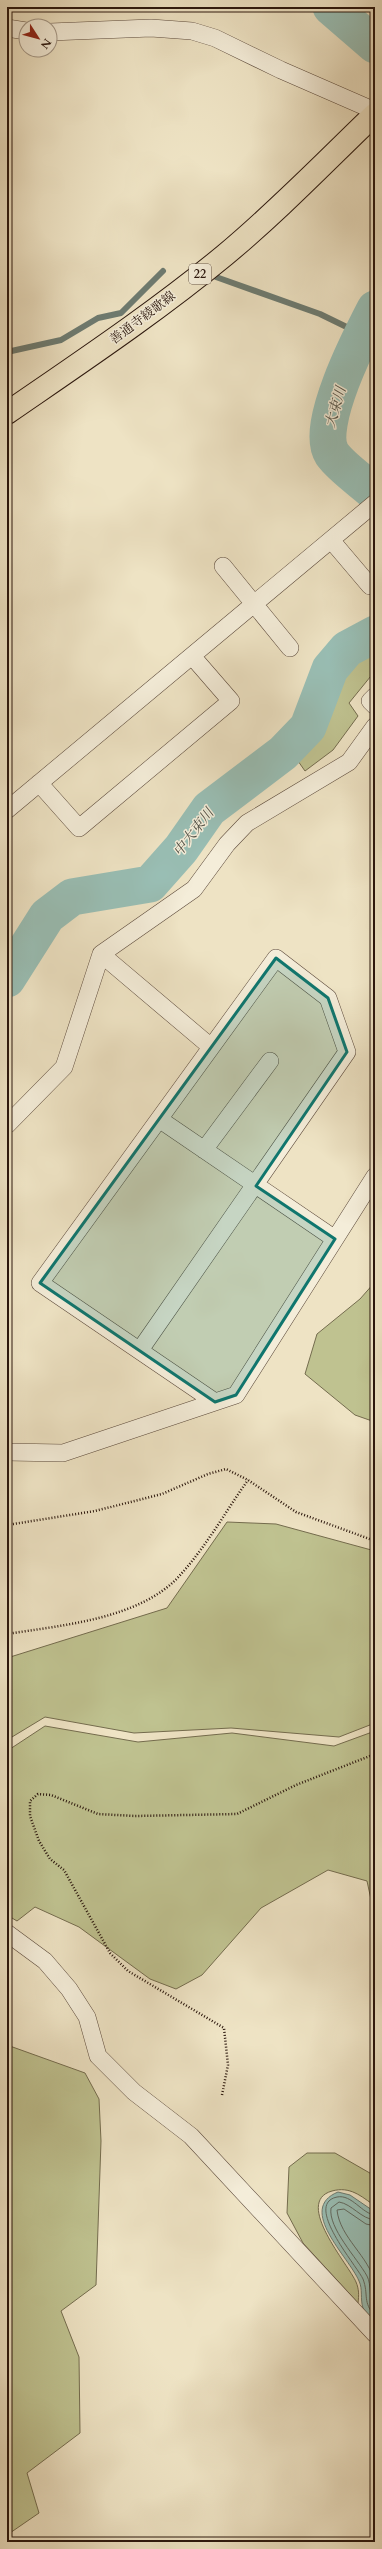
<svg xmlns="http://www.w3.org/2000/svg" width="382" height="2549" viewBox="0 0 382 2549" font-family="Cardo,'Noto Serif JP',serif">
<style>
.green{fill:#bfc290;stroke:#746c4e}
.water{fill:#99beb4;stroke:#6d7b71}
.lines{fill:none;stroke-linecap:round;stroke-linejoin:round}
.shore{stroke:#626a60;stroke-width:1}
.stream{stroke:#6d7b71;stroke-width:6}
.river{stroke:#99beb4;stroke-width:37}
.street-casing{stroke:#5b493b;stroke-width:18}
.primary-casing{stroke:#2a160d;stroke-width:24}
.path{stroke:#2a160d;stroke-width:2.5;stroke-dasharray:1 2;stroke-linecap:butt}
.street{stroke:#f4edd9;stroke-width:17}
.primary{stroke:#eee3c4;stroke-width:22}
.marked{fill:#0f766e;fill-opacity:0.2;stroke:#0f766e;stroke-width:3;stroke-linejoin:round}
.labels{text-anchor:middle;stroke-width:3;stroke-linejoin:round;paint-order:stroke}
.shield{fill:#f4edd9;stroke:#67564a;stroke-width:1}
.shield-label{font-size:12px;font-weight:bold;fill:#2a160d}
.street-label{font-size:13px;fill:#2a160d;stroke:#f4edd9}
.water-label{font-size:14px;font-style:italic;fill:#515147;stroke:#f4edd9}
</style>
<rect width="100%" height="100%" fill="#eee3c4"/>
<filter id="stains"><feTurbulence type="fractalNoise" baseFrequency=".005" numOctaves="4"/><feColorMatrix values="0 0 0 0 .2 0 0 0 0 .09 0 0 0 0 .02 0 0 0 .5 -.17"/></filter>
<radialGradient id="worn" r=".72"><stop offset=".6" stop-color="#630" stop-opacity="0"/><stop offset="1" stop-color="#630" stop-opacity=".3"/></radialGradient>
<path class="green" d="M375,647v24l-26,32 9,13 -25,34 -28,21 -7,-10 18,-23 29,-66z
M375,1282v140l-20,-7 -50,-41 12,-40 43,-35z
M227,1522l49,2 99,27v172l-36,14 -108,-9 -97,5 -89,-16 -38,23v-82l160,-50z
M45,1726l93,16 94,-9 102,13 41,-15v187l-8,-37 -39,-11 -67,38 -59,67 -26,14 -26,-10 -71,-52 -44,-20 -18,14 -10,-6v-164z
M7,2045l78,28 14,26 2,42 -5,144 -35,26 18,46 1,76 -53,40 12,40 -32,22z
M307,2153h28l40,23v30c-14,-10 -25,-20 -43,-15 -39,11 17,74 24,91 3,7 3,13 2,21l-55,-60 -16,-30 2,-46z"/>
<path class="water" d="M338,2192l12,3 25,17v110c-3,-4 -11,-10 -12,-14 -3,-9 0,-19 -4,-27 -10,-24 -63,-72 -21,-89z"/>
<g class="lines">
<path class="shore" d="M375,2215c-13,-1 -23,-21 -38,-18 -34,7 20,69 26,82 6,16 -1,23 12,37
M375,2220c-14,-1 -23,-16 -36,-18l-8,6c-3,20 26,50 36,68 5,9 1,24 8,32
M375,2226l-9,-2 -22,-15 -7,1c3,28 32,46 38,73"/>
<path class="stream" d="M216,277l104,37 41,20
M7,352l54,-12 37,-22 23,-5 42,-42"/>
<path class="river" d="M331,7l44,38
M375,309c-14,27 -61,117 -43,145 9,13 31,28 43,39
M7,979l40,-63 25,-19 78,-13 31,-35 28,-40 74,-56 25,-26 22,-58 17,-20 28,-15"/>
<g class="street-casing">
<path id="street" d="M7,28l19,3
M50,32l101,-4 41,3 23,7 66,32 94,41
M331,540l39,46
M223,566l67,82
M375,696l-5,5 5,5
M39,783l40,45 152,-127 -39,-45
M7,810l368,-307
M101,954l110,93
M159,1119l176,120
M7,1125l57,-58 37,-113 93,-65 33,-45 20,-21 102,-61 26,-36
M204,1150l66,-89
M140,1350l207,-298 -19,-54 -52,-40 -236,325 175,119
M7,1452l56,1 173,-58 139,-219
M7,1933l38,28 24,28 18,28 11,39 36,36 57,44 184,198"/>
</g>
<g class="primary-casing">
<path id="primary" d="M7,413c74,-51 149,-101 218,-158 53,-44 101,-94 150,-141"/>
</g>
<path class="path" d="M7,1525l88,-14 67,-17 46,-20 18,-5 22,11 48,32 79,29
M7,1634c56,-9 136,-15 175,-61 25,-28 44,-62 66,-93
M222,2095l6,-30 -4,-37 -96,-57 -18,-18 -46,-83 -14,-11 -11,-18 -9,-25v-15l8,-7 13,1 47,19 37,2 102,-2 59,-29 79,-31"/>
<use href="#street" class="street"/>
<use href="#primary" class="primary"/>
</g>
<path class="marked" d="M276,958l52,40 19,54 -91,134 79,53 -99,156 -21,7 -175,-119z"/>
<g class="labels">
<rect class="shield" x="189" y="264" width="22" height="20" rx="3"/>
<g class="shield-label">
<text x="200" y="278">22</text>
</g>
<g class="street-label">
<text transform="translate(142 317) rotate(-37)" y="5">善通寺綾歌線</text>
</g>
<g class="water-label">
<text transform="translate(335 407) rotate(-74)" y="5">大束川</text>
<text transform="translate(193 832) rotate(-52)" y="5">中大束川</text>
</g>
</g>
<rect width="382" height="2549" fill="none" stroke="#eee3c4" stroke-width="24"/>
<rect x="8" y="8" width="366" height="2533" fill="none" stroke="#2a160d" stroke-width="2"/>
<rect x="12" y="12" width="358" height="2525" fill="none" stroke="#2a160d"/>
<g transform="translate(38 38) rotate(126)"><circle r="19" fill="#f4edd9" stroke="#a39787"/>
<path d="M0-3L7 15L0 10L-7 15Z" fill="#8f2418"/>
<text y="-6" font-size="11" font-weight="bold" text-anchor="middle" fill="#2a160d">N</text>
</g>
<rect width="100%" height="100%" filter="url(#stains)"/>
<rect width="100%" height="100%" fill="url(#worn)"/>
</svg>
